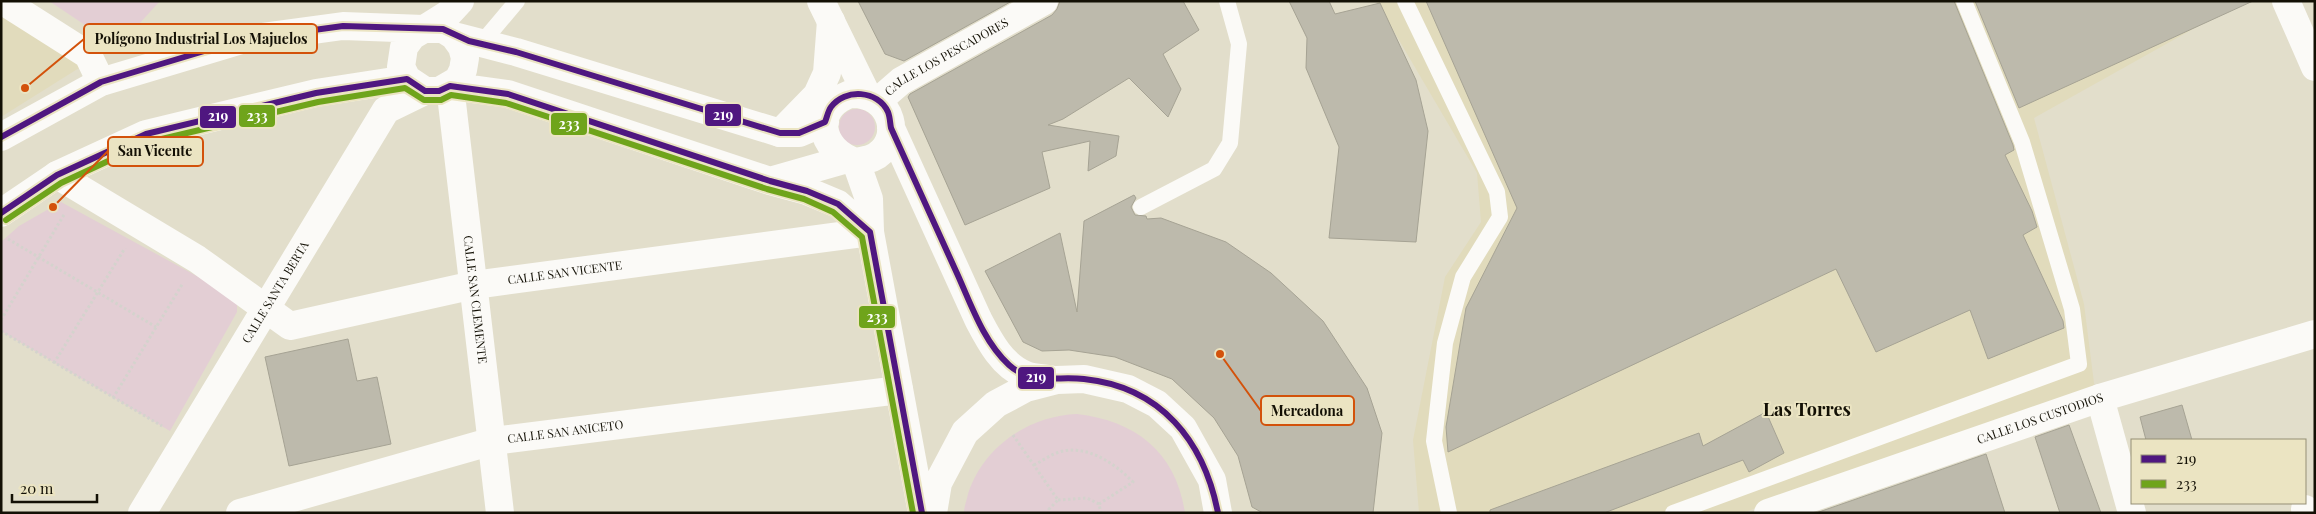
<svg xmlns="http://www.w3.org/2000/svg" width="2316" height="514" viewBox="0 0 2316 514" font-family="'Playfair Display',serif">
<style>
.built{fill:#e1dbbc}
.green{fill:#e3ced4}
.building{fill:#bdbaac;stroke:#a6a394}
.lines{fill:none;stroke-linecap:round;stroke-linejoin:round}
.path{stroke:#d4d3cd;stroke-width:3;stroke-dasharray:2.5 2.5;stroke-linecap:butt}
.service{stroke:#fbfaf7;stroke-width:16}
.minor{stroke:#fbfaf7;stroke-width:28}
.tertiary{stroke:#fbfaf7;stroke-width:28}
.bus-1-casing{stroke:#ebe4c2;stroke-width:10}
.bus-2-casing{stroke:#ebe4c2;stroke-width:10}
.bus-1{stroke:#4f1780;stroke-width:6}
.bus-2{stroke:#6fa41b;stroke-width:6}
.labels{text-anchor:middle;stroke-width:4;stroke-linejoin:round;paint-order:stroke}
.street-label{font-size:12px;fill:#131005;stroke:#ebe4c2}
.district-label{font-size:18px;font-weight:bold;fill:#131005;stroke:#ebe4c2}
.leader{fill:none;stroke:#d3520b;stroke-width:2}
.callout-dot{fill:#d3520b;stroke:#ebe4c2;stroke-width:2}
.callout{fill:#ebe4c2;stroke:#d3520b;stroke-width:2}
.callout-label{font-size:14px;text-anchor:middle;font-weight:bold;fill:#131005}
.line-badge{stroke:#ebe4c2;stroke-width:2}
.badge-label{font-size:14px;text-anchor:middle;font-weight:bold;fill:#fff}
</style>
<rect width="100%" height="100%" fill="#e2decb"/>
<path class="built" d="M1,1l94,57 -94,59z
M1376,1h867l-209,117 50,186 11,87 -353,122h-323l-6,-73 32,-163 36,-55 -4,-49z"/>
<path class="green" d="M49,1h111l-42,46z
M839 127a18 18 0 1 1 36 0a18 18 0 1 1-36 0Z
M61,202l176,96v14l-67,119 -169,-100v-89l18,-16z
M1077,414c59,7 99,38 108,99h-221c0,-7 3,-13 4,-19 15,-47 60,-78 109,-80z"/>
<path class="building" d="M858,1h154l-108,60 -19,-7z
M1060,1h123l16,29 -36,24 18,35 -13,28 -39,-39 -66,41 -15,6 71,11 -3,20 -28,15 2,-30 -48,11 8,36 -85,37 -57,-128 2,-3 142,-79 5,-6z
M1289,1h40l6,13 45,-11 36,77 12,51 -12,111 -87,-4 10,-91 -33,-79 1,-30z
M1426,1h528l59,144 1,5 -9,5 27,56 5,16 -14,8 40,86 1,7 -76,31 -18,-49 -94,42 -40,-83 -388,183 -2,-25 20,-119 51,-100z
M1975,1h278l-234,107z
M1134,195l2,3 -5,9 4,8 11,1 1,3 14,-1 65,24 45,31 52,48 44,67 15,45 -9,80h-110l-11,-6 -14,-51 -24,-38 -42,-39 -57,-22 -46,-7 -27,1 -19,-9 -38,-71 75,-38 17,79 7,-91z
M348,339l9,42 20,-4 14,67 -102,22 -24,-109z
M2182,405l10,35h-46l-6,-23z
M1766,412l18,41 -35,19 -6,-12 -139,53h-114v-3l209,-77 4,13z
M2069,425l32,88h-41l-25,-76z
M1986,454l19,59h-189z"/>
<g class="lines">
<path class="path" d="M8,239l148,88
M1,320l64,-107
M1,331l161,95
M54,363l71,-115
M113,398l70,-115
M1013,435l45,65 -9,9 1,4
M1034,465c8,-4 16,-10 25,-13 28,-8 55,11 74,30l-34,22
M1058,500l29,-2 12,6 2,9"/>
<path class="service" d="M1405,1l92,191 3,25 -37,60 -18,66 -11,98 15,72
M480,45l37,-44
M1141,207l73,-38 16,-26 9,-99 -12,-43
M1673,513l406,-149 -7,-55 -50,-167 -58,-141"/>
<g class="minor">
<path d="M3,1l85,54 13,27"/>
<path d="M821,1l46,94"/>
<path d="M2286,1l29,66"/>
<path d="M424,29l24,-15 12,-13"/>
<path id="s1" d="M450,86l50,427"/>
<path id="s2" d="M878,101l23,-20 143,-80"/>
<path d="M780,133l37,-38 10,-22 4,-52"/>
<path id="s3" d="M57,175l140,84 93,67 184,-41 396,-53"/>
<path d="M2100,398l32,115"/>
<path d="M2305,509l1,4"/>
<path id="s4" d="M142,513l244,-403 39,-19"/>
<path id="s5" d="M240,513l253,-72 406,-51"/>
<path id="s6" d="M1768,513l332,-115 215,-64"/>
</g>
<path class="tertiary" d="M454,36l62,16 264,81h19l26,-11
M450,86l58,8 262,87 37,10 31,13 32,28
M850,94c44,-2 55,49 22,64 -5,2 -11,3 -16,4 -37,-12 -45,-53 -6,-68z
M891,128l87,191c11,21 24,47 48,56 7,3 19,3 27,5
M1,137l100,-55 140,-42 102,-14 81,3h19l11,7 8,11 3,11 -2,12 -5,10 -19,11h-14l-18,-12 -6,-12 3,-20 8,-11 12,-7
M856,162l13,37 1,33 52,281
M770,181l77,-22
M1,213l56,-38 89,-41 170,-41 91,-14
M933,513l5,-30 27,-51 31,-28 30,-16 31,-8 27,-1 44,10 29,15 26,24 29,52 6,33"/>
<g class="bus-1-casing">
<path id="bus-1" d="M1,137l100,-55 140,-42 102,-14 100,3 26,12 47,11 264,81h19l26,-11c2,-5 3,-11 6,-15 14,-19 47,-17 57,5 2,5 2,11 3,16 21,47 43,94 64,141 15,32 27,71 54,96 22,20 48,11 75,14 77,8 120,62 134,134
M1,213l56,-38 89,-41 170,-41 91,-14 18,12h14l11,-5 58,8 262,87 37,10 31,13 32,28 52,281"/>
</g>
<g class="bus-2-casing">
<path id="bus-2" d="M6,220l55,-37 88,-41 169,-40 87,-14 19,12h17l10,-5 55,8 261,86 37,10 29,13 29,25 51,276"/>
</g>
<use href="#bus-1" class="bus-1"/>
<use href="#bus-2" class="bus-2"/>
</g>
<g class="labels">
<g class="street-label">
<text dy="4" stroke="none"><textPath href="#s2" startOffset="82">CALLE LOS PESCADORES</textPath></text>
<text dy="4" stroke="none"><textPath href="#s3" startOffset="558">CALLE SAN VICENTE</textPath></text>
<text dy="4" stroke="none"><textPath href="#s4" startOffset="258">CALLE SANTA BERTA</textPath></text>
<text dy="4" stroke="none"><textPath href="#s1" startOffset="215">CALLE SAN CLEMENTE</textPath></text>
<text dy="4" stroke="none"><textPath href="#s6" startOffset="288">CALLE LOS CUSTODIOS</textPath></text>
<text dy="4" stroke="none"><textPath href="#s5" startOffset="336">CALLE SAN ANICETO</textPath></text>
</g>
<g class="district-label">
<text x="1807" y="416">Las Torres</text>
</g>
</g>
<path class="leader" d="M25 88L84 39M53 207L108 151M1220 354L1261 411"/>
<g class="callout-dot">
<circle cx="25" cy="88" r="5"/>
<circle cx="53" cy="207" r="5"/>
<circle cx="1220" cy="354" r="5"/>
</g>
<g class="callout">
<rect x="84" y="24" width="233" height="29" rx="5"/>
<rect x="108" y="137" width="95" height="29" rx="5"/>
<rect x="1261" y="396" width="93" height="29" rx="5"/>
</g>
<g class="callout-label">
<text x="201" y="44">Polígono Industrial Los Majuelos</text>
<text x="155" y="156">San Vicente</text>
<text x="1307" y="416">Mercadona</text>
</g>
<g class="line-badge">
<rect x="704" y="103" width="38" height="24" rx="5" fill="#4f1780"/>
<rect x="238" y="104" width="38" height="24" rx="5" fill="#6fa41b"/>
<rect x="199" y="105" width="38" height="24" rx="5" fill="#4f1780"/>
<rect x="550" y="112" width="38" height="24" rx="5" fill="#6fa41b"/>
<rect x="858" y="305" width="38" height="24" rx="5" fill="#6fa41b"/>
<rect x="1017" y="366" width="38" height="24" rx="5" fill="#4f1780"/>
</g>
<g class="badge-label">
<text x="723" y="120">219</text>
<text x="257" y="121">233</text>
<text x="218" y="121">219</text>
<text x="569" y="129">233</text>
<text x="877" y="322">233</text>
<text x="1036" y="382">219</text>
</g>
<rect width="2316" height="514" fill="none" stroke="#131005" stroke-width="5"/>
<rect x="2131" y="439" width="175" height="65" fill="#ebe4c2" stroke="#958f76"/>
<rect x="2141" y="455" width="25" height="8" fill="#4f1780" stroke="#958f76"/>
<text x="2176" y="464" font-size="15" fill="#131005">219</text>
<rect x="2141" y="480" width="25" height="8" fill="#6fa41b" stroke="#958f76"/>
<text x="2176" y="489" font-size="15" fill="#131005">233</text>
<path d="M12 494v8h85v-8" fill="none" stroke="#131005" stroke-width="2.5"/>
<text x="20" y="494" font-size="15" fill="#131005" stroke="#ebe4c2" stroke-width="4" paint-order="stroke">20 m</text>
</svg>
